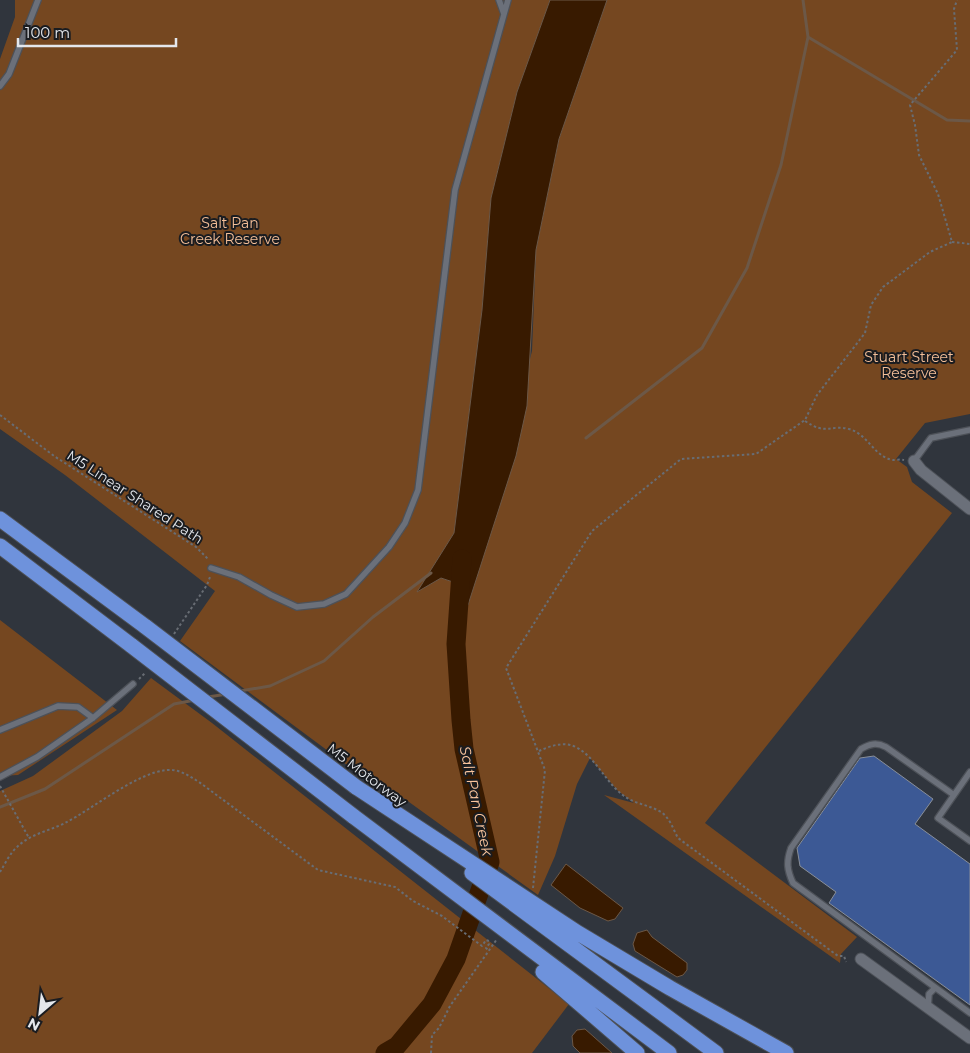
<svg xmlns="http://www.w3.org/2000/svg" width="970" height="1053" viewBox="0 0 970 1053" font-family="Montserrat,sans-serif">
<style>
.green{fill:#754720}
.water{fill:#381a00;stroke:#6c5847}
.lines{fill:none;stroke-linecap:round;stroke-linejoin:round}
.stream{stroke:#6c5847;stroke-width:3}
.river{stroke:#381a00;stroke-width:19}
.building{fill:#3c5995;stroke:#898f99}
.lane-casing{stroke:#4d5158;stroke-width:8}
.street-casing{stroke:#4d5158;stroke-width:13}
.highway-casing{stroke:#4d5158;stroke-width:17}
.path{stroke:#686d74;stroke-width:2;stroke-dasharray:2.5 2.5;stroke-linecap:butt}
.lane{stroke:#6b707a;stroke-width:5.5}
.street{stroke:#6b707a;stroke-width:11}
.highway{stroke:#6e92dc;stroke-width:15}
.highway-bridge-casing{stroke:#4d5158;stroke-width:17;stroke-linecap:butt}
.highway-bridge{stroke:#6e92dc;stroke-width:15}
.labels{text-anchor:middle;stroke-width:4;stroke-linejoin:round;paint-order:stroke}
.park-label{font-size:14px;fill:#f4bf98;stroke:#1a1c20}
.street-label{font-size:14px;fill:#e4e7ec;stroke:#1a1c20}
.water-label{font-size:15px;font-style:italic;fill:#f9c49d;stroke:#1a1c20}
</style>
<rect width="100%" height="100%" fill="#30353d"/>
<path class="green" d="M15,0h535l-33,92 -26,106 -9,112 -28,223 -36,58 23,-13 21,7 6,19 64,-253 4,-101 23,-111 48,-139h363v414l-45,9 -29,36 11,8 5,15 40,31 -247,310 152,114 -16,17 -1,9 -236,-168 30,8 -17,-13 -27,-32 -13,26 -22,72 -17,39 -154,-111 -37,-19 -167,-124 35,-50 -150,-116 -65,-46v-370l15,-42z
M0,620l117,90 -99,65 -18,1z
M151,678l61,45 357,281 -37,49h-532v-262l33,-15 89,-65z"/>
<path class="water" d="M550,0h57l-48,139 -23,111 -9,156 -11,50 -48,149 -6,-20 -21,-7 -24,14 37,-59 28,-223 9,-112 26,-106z
M566,864l57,44 -8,11 -7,2 -28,-13 -29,-23z
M647,930l5,7 35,26v7l-4,5 -6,2 -42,-26 -2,-7 4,-11z
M585,1029l27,24h-32l-7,-7 -1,-10 5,-6z"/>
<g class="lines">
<path class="stream" d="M808,37l139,83 23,1
M586,438l116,-90 45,-80 34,-103 27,-128 -5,-37
M240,691l30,-5 54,-25 49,-44 58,-44
M208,697l19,-3
M0,807l45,-18 129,-85 21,-4"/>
<path class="river" d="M385,1053l12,-7 35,-42 24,-45 34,-97 -26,-113 -3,-29 -5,-76 6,-85"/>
</g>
<path class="building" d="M874,756l59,43 -18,25 55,40v141l-141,-102 7,-11 -36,-26 -3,-18 63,-90z"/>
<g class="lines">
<g class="lane-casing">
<path id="lane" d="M499,0l5,14
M0,86l9,-12 29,-74
M914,461l17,-23 39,-8
M211,568l28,9 32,18 26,12 27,-3 22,-10 43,-47 16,-24 13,-33 37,-300 53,-190
M0,730l58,-24 20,1 15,11
M970,772l-32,46 32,23
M0,777l37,-20 56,-39 40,-34
M954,795l-68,-48c-10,-5 -16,-3 -25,2l-70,99c-5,14 -4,22 2,35l177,130
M928,1008l1,-14 6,-6"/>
</g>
<g class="street-casing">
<path id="street" d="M914,461l7,9 49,39
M861,959l109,79"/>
</g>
<g class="highway-casing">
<path id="highway" d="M0,519l146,108
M0,546l132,100
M356,787l222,146 92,55 116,65
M353,816l316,237
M472,873l244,180
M543,972l94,81"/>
</g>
<path class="path" d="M952,242l18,2
M0,415l54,41 142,91 13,13
M805,421c22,15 25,3 44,8 19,5 25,28 44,31 3,0 7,-1 11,0
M174,634l33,-49 3,-8
M139,679l7,-7
M539,751c11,-5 24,-10 37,-4 18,10 26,28 40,42 15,16 30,14 45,23 9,6 12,17 17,26l160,118h6l2,6
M0,786l29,52
M0,872c5,-8 10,-19 17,-25 13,-13 32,-16 48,-24 29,-15 71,-50 102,-53 13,-1 22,6 32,12l119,88 77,17 18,14 29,15 40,30 4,-6 3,1v3l-3,4 3,3
M533,888l12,-118 -39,-102 86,-137 89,-72 75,-5 49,-34 12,-25 48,-62 6,-28 12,-18 47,-35 22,-10 -14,-48 -19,-39 -4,-30 -5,-20 47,-55 -3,-41 3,-9
M431,1053l1,-18 7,-7 11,-22 47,-67"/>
<use href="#lane" class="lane"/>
<use href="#street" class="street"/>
<use href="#highway" class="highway"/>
<g class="highway-bridge-casing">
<path id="highway-bridge" d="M146,627l210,160
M132,646l221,170"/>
</g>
<use href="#highway-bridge" class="highway-bridge"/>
</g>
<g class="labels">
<g class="park-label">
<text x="230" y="228">Salt Pan<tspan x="230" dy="16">Creek Reserve</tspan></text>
<text x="909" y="362">Stuart Street<tspan x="909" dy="16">Reserve</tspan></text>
</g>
<g class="street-label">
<text transform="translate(135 497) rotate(33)" y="5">M5 Linear Shared Path</text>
<text transform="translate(367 775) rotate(37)" y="5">M5 Motorway</text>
</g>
<g class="water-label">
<text transform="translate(476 801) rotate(78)" y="5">Salt Pan Creek</text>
</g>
</g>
<g transform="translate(40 1013) rotate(208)" stroke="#1a1c20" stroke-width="4" paint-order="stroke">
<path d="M0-4L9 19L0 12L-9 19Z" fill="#e4e7ec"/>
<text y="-8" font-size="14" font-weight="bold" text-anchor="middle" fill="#e4e7ec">N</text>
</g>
<path d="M18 38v8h158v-8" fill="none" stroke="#e4e7ec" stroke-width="2.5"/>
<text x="25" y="38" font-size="15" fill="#e4e7ec" stroke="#1a1c20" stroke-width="4" paint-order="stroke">100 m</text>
</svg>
